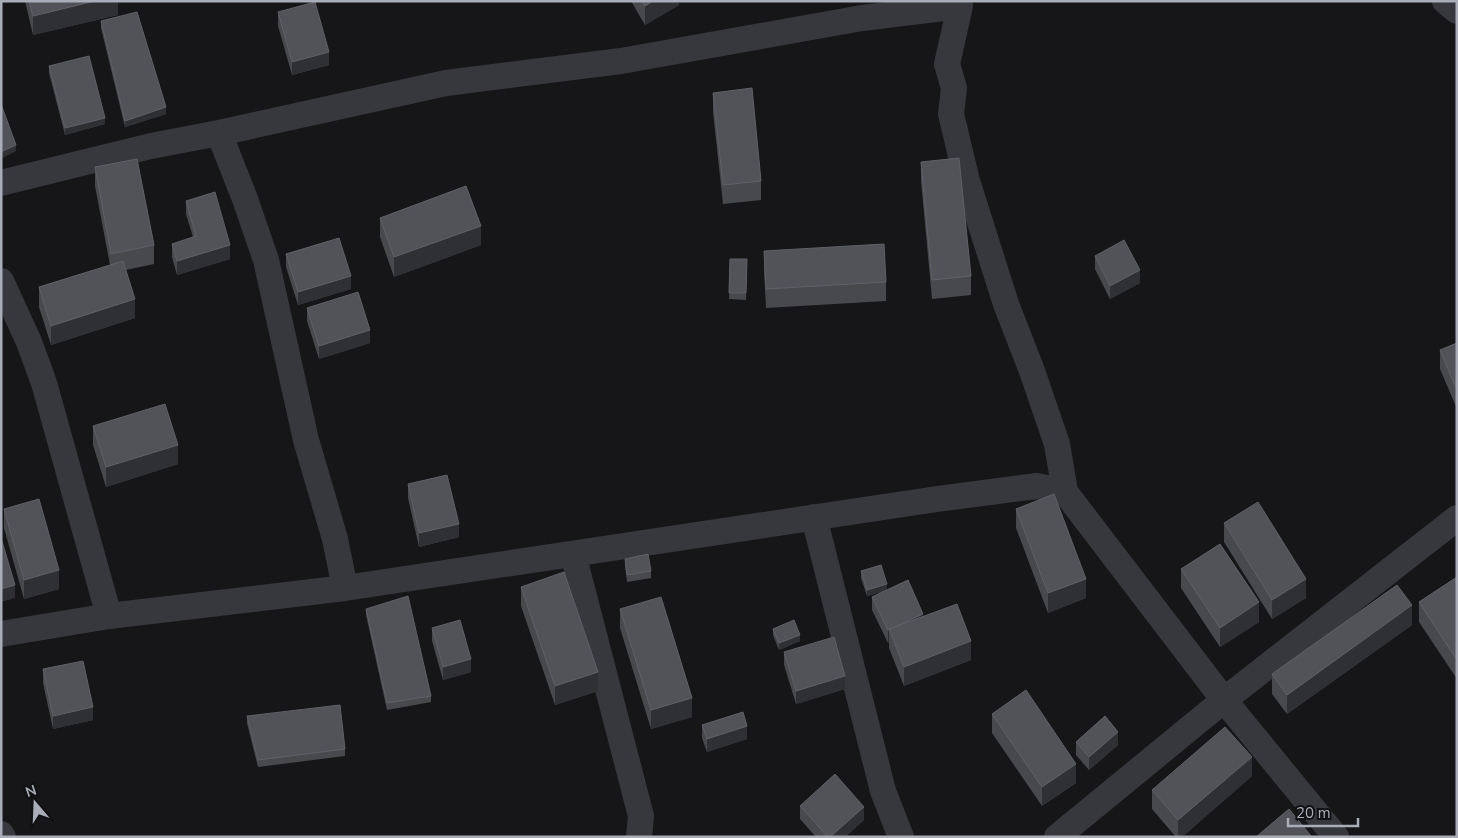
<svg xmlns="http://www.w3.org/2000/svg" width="1458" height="838" viewBox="0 0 1458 838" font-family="'Nunito Sans',sans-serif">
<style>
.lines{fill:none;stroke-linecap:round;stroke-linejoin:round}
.street{stroke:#37383d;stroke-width:26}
.wall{fill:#47494d}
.shaded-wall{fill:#2f3033}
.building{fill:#525359;stroke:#5f6168}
</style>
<rect width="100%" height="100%" fill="#161618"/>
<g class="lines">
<path class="street" d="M959,1l1,5 -13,58 7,24 -3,26 16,67 39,123 26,67 25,73 8,48
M1445,1l12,10
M219,133l26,66 21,61 40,180 29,99 10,49
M1,183l150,-37 68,-13 227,-50 175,-22 241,-43 98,-12
M1,281l28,61 15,41 65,233
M814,517l69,274 18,46
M573,554l68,262 -2,21
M1,634l108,-18 236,-28 592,-89 100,-13 28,6 159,208 112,137
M1,834l2,3
M1057,837l167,-137 233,-182"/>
</g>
<path class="wall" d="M25,1h93v14l-85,20z
M631,1h48v4l-34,20z
M278,12l51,53 -37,10 -14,-49z
M101,21l65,93 -41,13 -24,-99z
M49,66l56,58 -40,11 -16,-62z
M713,93l48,88v19l-38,4 -10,-92z
M921,162l50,114v19l-39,4 -11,-118z
M95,167l59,78v19l-28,6 9,48 -84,27 -12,-38v-20l71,-22 -15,-79z
M186,201l44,58 -53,16 -5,-18v-13l21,-7 -7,-23z
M380,218l101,27 -87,32 -14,-40z
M764,251l122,31v19l-120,7 -2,-38z
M286,254l65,35 -53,16 -12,-38z
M1095,256l45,27 -30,16 -15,-30z
M730,259h17l-1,41 -17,-1z
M307,308l63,35 -51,16 -12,-38z
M1457,343v66l-17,-40v-19z
M93,426l85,38 -72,23 -13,-42z
M408,484l51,53 -40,10 -11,-49z
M4,509l55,80 -35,10 -20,-71z
M1016,509l70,89 -38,15 -32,-85z
M1224,523l82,75 -34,21 -48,-77z
M625,559l26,12v7l-24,4 -2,-17z
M1181,569l78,53 -39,25 -39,-59z
M861,571l62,45 48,44 -67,26 -15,-38v-6l-1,1 -16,-33v-13l13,-6 -18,5 -6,-18z
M1457,577v102l-38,-57v-20z
M521,587l77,104 -43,14 -34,-99z
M366,609l65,87v6l-44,8 -21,-95z
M620,609l72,108 -41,12 -31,-101z
M1412,625l-125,89 -15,-20v-20z
M432,628l39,44 -28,8 -11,-39z
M773,629l27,12 -21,9 -6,-15z
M784,652l61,37 -49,15 -12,-39z
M43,669l50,51 -40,9 -10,-46z
M992,714l84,69 -34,23 -50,-73z
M247,716l98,33v7l-87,11 -11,-44z
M702,725l45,14 -40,13 -5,-14z
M1076,742l42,3 -29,25 -13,-15z
M1252,776l-70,61h-6l-24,-28v-19z
M800,806l64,14 -19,17h-29l-16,-18z"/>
<path class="shaded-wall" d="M95,1h23v14l-85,20v-19z
M653,1h26v4l-34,20v-19z
M329,52v13l-37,10v-13z
M166,107v7l-41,13v-6z
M105,118v6l-40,11v-7z
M16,145v6l-15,8v-7z
M481,226v19l-87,32v-20z
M230,245v14l-53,16v-14z
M1140,270v13l-30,16v-13z
M351,276v13l-53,16v-13z
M135,299v19l-84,27v-19z
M370,330v13l-51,16v-13z
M178,445v19l-72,23v-20z
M459,524v13l-40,10v-14z
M59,570v19l-35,10v-19z
M1086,579v19l-38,15v-20z
M1306,579v19l-34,21v-19z
M887,584v6l-20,6v-6z
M15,585v13l-14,4v-13z
M1259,602v20l-39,25v-19z
M1412,605v20l-125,89v-19z
M923,614v13l-34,2z
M889,629v13l-1,1v-13z
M800,635v6l-21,9v-7z
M971,641v19l-67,26v-19z
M471,659v13l-28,8v-13z
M598,672v19l-43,14v-19z
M845,676v13l-49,15v-13z
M692,698v19l-41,12v-19z
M93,707v13l-40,9v-13z
M747,726v13l-40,13v-13z
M1118,732v13l-29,25v-13z
M1252,757v19l-70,61h-4v-17z
M1076,764v19l-34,23v-19z
M864,807v13l-19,17h-15z"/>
<path class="building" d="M29,1h66l-62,15z
M642,1h11l-8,5z
M315,2l14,50 -37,10 -14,-50z
M137,12l29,95 -41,14 -24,-100z
M89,56l16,62 -40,10 -16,-62z
M752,88l9,93 -38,4 -10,-92z
M1,104l15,41 -15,7z
M959,158l12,118 -39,4 -11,-118z
M137,159l17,86 -43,9 -16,-87z
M466,186l15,40 -87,31 -14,-39z
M215,192l15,53 -53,16 -5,-17 24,-8 -10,-35z
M339,238l12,38 -53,16 -12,-38z
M1124,240l16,30 -30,16 -15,-30z
M884,244l2,38 -120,7 -2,-38z
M730,259h17l-1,34h-17z
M123,261l12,38 -84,27 -12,-39z
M358,292l12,38 -51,16 -12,-38z
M1457,343v47l-17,-40z
M165,404l13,41 -72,22 -13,-41z
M447,475l12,49 -40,9 -11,-49z
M1054,494l32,85 -38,14 -32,-84z
M39,499l20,71 -35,10 -20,-71z
M1258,502l48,77 -34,21 -48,-77z
M1,538l14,47 -14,4z
M1220,544l39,58 -39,26 -39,-59z
M648,554l3,17 -24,4 -2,-16z
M881,565l6,19 -20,6 -6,-19z
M564,572l34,100 -43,14 -34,-99z
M1457,577v83l-38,-58z
M908,580l15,34 -35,16 -16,-33z
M1397,585l15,20 -125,90 -15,-21z
M408,596l23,100 -44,7 -21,-94z
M661,597l31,101 -41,12 -31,-101z
M957,604l14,37 -67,26 -15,-38z
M460,620l11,39 -28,8 -11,-39z
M794,620l6,15 -21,8 -6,-14z
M834,637l11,39 -49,15 -12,-39z
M83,661l10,46 -40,9 -10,-47z
M1026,690l50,74 -34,23 -50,-73z
M340,705l5,44 -87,11 -11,-44z
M743,712l4,14 -40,13 -5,-14z
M1105,716l13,16 -29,25 -13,-15z
M1225,727l27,30 -74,63 -26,-30z
M835,774l29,33 -34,30h-2l-28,-31z
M1289,809l23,28h-56z"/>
<rect width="1458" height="838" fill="none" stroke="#a8adb8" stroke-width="5"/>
<g transform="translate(35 803) rotate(341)" stroke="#111113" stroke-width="4" paint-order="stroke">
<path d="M0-4L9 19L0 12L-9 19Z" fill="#a8adb8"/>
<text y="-8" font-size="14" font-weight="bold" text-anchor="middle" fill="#a8adb8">N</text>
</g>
<path d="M1288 818v8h70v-8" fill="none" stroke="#a8adb8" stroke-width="2.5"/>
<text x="1296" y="818" font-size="15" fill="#a8adb8" stroke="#111113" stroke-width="4" paint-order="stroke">20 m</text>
</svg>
